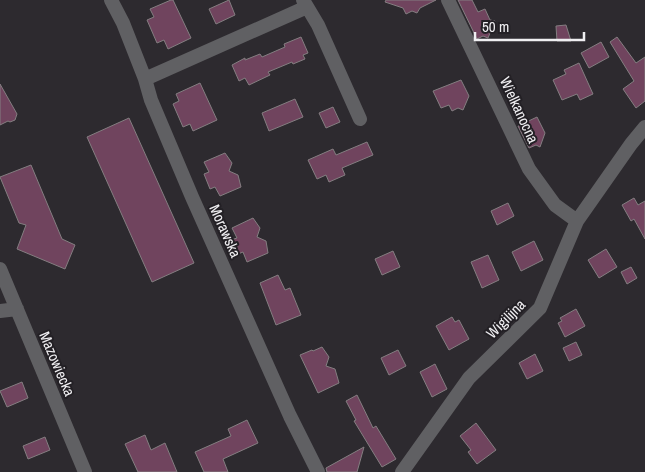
<svg xmlns="http://www.w3.org/2000/svg" width="645" height="472" viewBox="0 0 645 472" font-family="'Archivo Narrow',sans-serif">
<style>
.building{fill:#70445e;stroke:#847e81}
.lines{fill:none;stroke-linecap:round;stroke-linejoin:round}
.minor{stroke:#606063;stroke-width:14}
.labels{text-anchor:middle;stroke-width:4;stroke-linejoin:round;paint-order:stroke}
.street-label{font-size:15px;fill:#f0eff2;stroke:#232025}
</style>
<rect width="100%" height="100%" fill="#2d2a2f"/>
<path class="building" d="M171,0h2l18,38 -23,11 -4,-9 -7,3 -10,-23 7,-3 -4,-8z
M229,0l6,15 -19,9 -7,-15z
M386,0h50l-16,8 -3,5 -5,-2 -6,3 -3,-6 -18,-6z
M458,0h14l6,12 7,-3 5,11 5,1 -7,17 -5,-2 -6,3z
M566,25l5,16h-14l-1,-15z
M301,37l7,16 -5,2 2,4 -12,5 -1,-2 -24,10 2,3 -21,10 -4,-7 -6,3 -7,-16 13,-7v2l15,-6 2,3 23,-10 -1,-3z
M617,37l19,26 9,-6v44l-9,7 -13,-19 11,-8 -24,-39z
M601,42l8,15 -20,11 -8,-15z
M579,63l14,31 -13,6 -3,-6 -15,6 -9,-20 13,-6 -2,-4z
M461,80l8,16 -6,14 -5,-2 -6,3 -3,-6 -8,3 -8,-17z
M200,83l17,37 -24,11 -3,-7 -7,3 -10,-23 6,-3 -3,-7z
M0,84l17,30 -2,6 -5,2 -2,-1 -8,4z
M295,99l8,18 -34,14 -7,-18z
M333,107l7,15 -14,6 -7,-15z
M537,117l8,16 -5,14 -4,-2 -7,3 -11,-22z
M129,118l65,145 -42,19 -65,-145z
M367,142l6,13 -31,13 3,7 -16,7 -3,-7 -9,4 -9,-19 25,-11 3,6z
M225,153l7,10 -3,8 9,4 3,12 -21,9 -5,-9 -5,2 -6,-15 5,-2 -5,-10z
M31,165l31,74 13,6 -10,24 -48,-20 9,-24 -7,-2 -19,-46z
M634,198l4,7 7,-4v38l-11,-20 -3,2 -9,-16z
M508,203l6,13 -17,9 -6,-14z
M253,218l7,10 -3,9 9,4 2,12 -21,9 -4,-10 -5,2 -7,-14 6,-2 -5,-10z
M534,241l9,19 -22,11 -9,-19z
M606,249l11,18 -18,11 -11,-18z
M393,251l7,16 -18,8 -7,-16z
M488,255l11,25 -17,8 -11,-26z
M631,267l6,11 -10,6 -6,-12z
M278,275l7,15 5,-2 11,27 -25,10 -16,-42z
M576,309l9,17 -20,11 -7,-14 4,-2 -2,-3z
M452,317l3,5 4,-2 10,19 -20,11 -13,-24z
M576,342l6,13 -13,6 -6,-13z
M322,347l7,10 -3,9 9,3 4,14 -21,10 -18,-38 12,-5 1,1z
M398,350l8,16 -17,9 -8,-17z
M535,354l8,17 -16,8 -8,-16z
M435,364l12,25 -15,8 -12,-25z
M22,382l6,16 -21,9 -7,-16z
M357,395l16,33 3,-2 20,33 -14,8 -28,-46 2,-1 -10,-19z
M247,420l11,23 -35,16 5,13h-24l-9,-20 36,-16 -3,-7z
M476,423l20,27 -19,14 -9,-12 3,-2 -11,-14z
M145,435l6,15 14,-7 12,29h-39l-13,-28z
M45,437l5,13 -22,9 -5,-13z
M364,447l-7,25h-30l-1,-4z"/>
<g class="lines">
<path class="minor" d="M111,0l12,23 22,56 6,21 41,97 98,219 28,56
M303,0l15,25 42,94
M448,0l81,169 26,36 22,16
M145,79l162,-72
M0,269l85,203
M0,311l17,-2
M402,472l67,-94 71,-70 37,-87 54,-77 14,-17"/>
</g>
<g class="labels">
<g class="street-label">
<text transform="translate(519 110) rotate(65)" y="5">Wielkanocna</text>
<text transform="translate(225 231) rotate(66)" y="5">Morawska</text>
<text transform="translate(506 319) rotate(-45)" y="5">Wigilijna</text>
<text transform="translate(57 364) rotate(67)" y="5">Mazowiecka</text>
</g>
</g>
<path d="M475 32v8h109v-8" fill="none" stroke="#f0eff2" stroke-width="2.5"/>
<text x="482" y="32" font-size="15" fill="#f0eff2" stroke="#232025" stroke-width="4" paint-order="stroke">50 m</text>
</svg>
